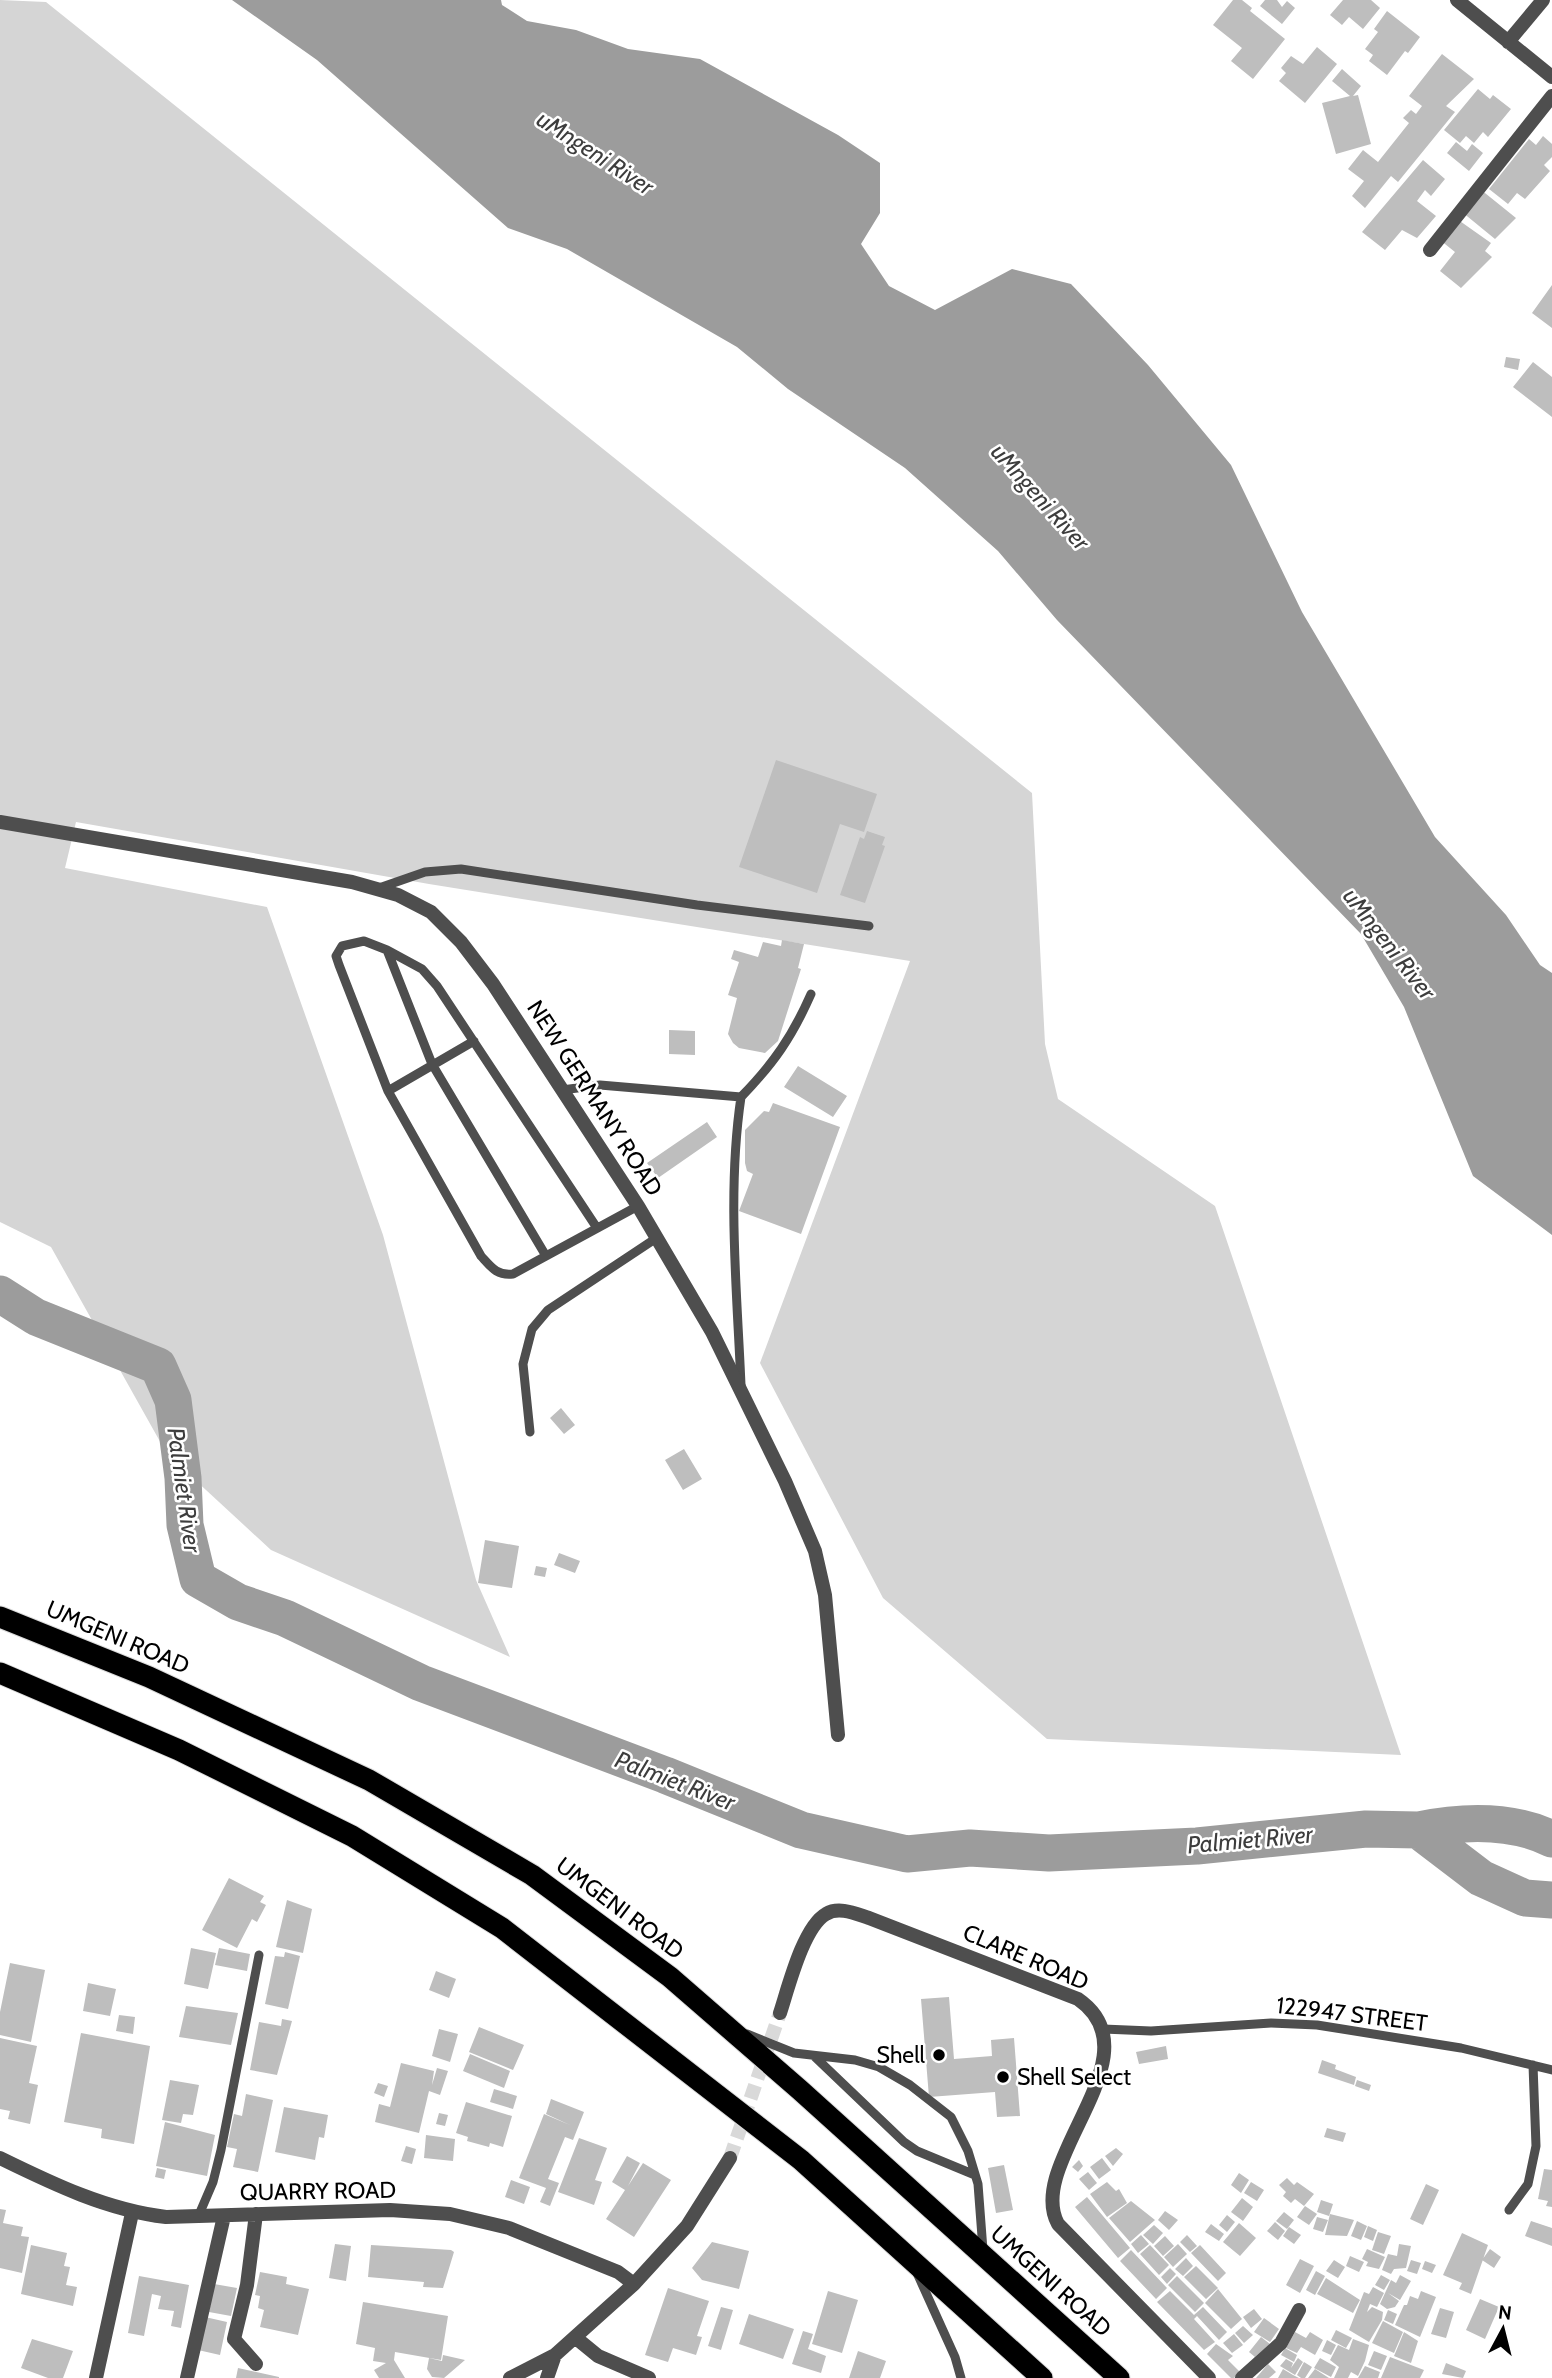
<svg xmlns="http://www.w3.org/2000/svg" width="1552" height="2378" viewBox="0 0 1552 2378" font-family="Cabin,sans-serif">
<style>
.green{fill:#d5d5d5}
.water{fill:#9c9c9c}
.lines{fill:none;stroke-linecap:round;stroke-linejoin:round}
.river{stroke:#9c9c9c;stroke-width:37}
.building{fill:#bebebe}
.minor-tunnel{stroke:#d9d9d9;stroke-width:14;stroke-dasharray:14 7;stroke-linecap:butt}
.motorway-casing{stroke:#dbdbdb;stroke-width:23}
.service{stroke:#4e4e4e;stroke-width:9}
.minor{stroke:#4e4e4e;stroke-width:14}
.motorway{stroke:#000;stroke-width:21}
.poi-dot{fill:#000;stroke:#fff;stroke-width:2.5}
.labels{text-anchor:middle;stroke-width:5;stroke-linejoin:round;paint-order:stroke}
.street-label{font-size:23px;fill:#000;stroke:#fff}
.poi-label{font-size:23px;fill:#000;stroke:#fff;text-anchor:end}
.water-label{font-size:24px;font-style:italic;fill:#3d3d3d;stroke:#fff}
</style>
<rect width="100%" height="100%" fill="#fff"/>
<path class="green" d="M0,0l46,2 986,791 13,251 13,55 157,107 186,549 -354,-16 -164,-141 -123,-235 150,-402 -481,-77 -353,-62 -11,46 202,39 116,328 93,345 34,77 -239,-107 -104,-96 -116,-207 -51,-25z"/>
<path class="water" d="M232,0h269l1,5 25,16 49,9 52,19 72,10 138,76 42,28v50l-19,31 28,42 46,24 77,-41 59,15 77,81 83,100 71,147 133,225 71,78 34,50 12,8v262l-79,-59 -69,-169 -43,-73 -304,-314 -59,-69 -93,-83 -117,-79 -51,-42 -170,-98 -59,-21 -191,-168z"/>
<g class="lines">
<path class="river" d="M0,1294l36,23 122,49 15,34 10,78 2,47 13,54 40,23 47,16 136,65 244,92 136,55 106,24 63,-6 79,5 148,-7 169,-17 52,1 63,48 44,20 27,2
M1418,1830c44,-9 93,-11 134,9"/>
</g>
<path class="building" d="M1233,0h9l10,8 -2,3 35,28 -32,40 -22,-18 11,-13 -29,-23z
M1265,0h12l5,7 5,-6 8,7 -13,16 -22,-18z
M1343,0h28l9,8 -17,21 -14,-12 -7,8 -12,-10z
M1387,11l33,26 -12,16 -3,-2 -18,24 -18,-14 4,-6 -8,-6 13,-17 -4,-3z
M1317,47l20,17 -32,39 -26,-22 7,-8 -5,-5 10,-12 12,8z
M1442,54l32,25 -28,27 9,6 -57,70 -7,-6 -26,32 -13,-12 12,-15 -16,-12 15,-19 15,12 31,-39 -6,-5 8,-8 5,4 6,-8 -13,-10z
M1342,69l19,17 -8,10 5,-1 13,49 -35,10 -14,-51 28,-7 -18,-15z
M1478,89l12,10 3,-4 18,14 -23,28 -5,-5 -9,11 -8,-7 -6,7 -16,-13z
M1543,136l9,8v13l-8,8 6,6 -25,28 -8,-6 -9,11 -19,-15 40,-50 7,6z
M1456,142l11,9 5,-7 11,9 -14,18 -22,-18z
M1423,160l22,19 -14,17 -6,-6 -8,11 19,15 -19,22 -15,-8 -17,20 -23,-18z
M1480,189l36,29 -21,21 -33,-27z
M1457,219l34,24 -6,8 7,6 -31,31 -21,-17 15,-19 -15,-12z
M1552,285v43l-20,-15z
M1506,357l14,2 -2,11 -14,-3z
M1533,362l19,15v40l-39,-30z
M776,760l101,34 -13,38 -24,-8 -23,69 -78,-26z
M867,831l18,6 -3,8 3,1 -20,57 -25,-8 20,-58 4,2z
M782,940l22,4 -6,24 3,1 -23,72 -13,12 -26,-5 -6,-5 -5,-9 9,-36 -9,-3 11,-33 -8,-3 3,-9 24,7 5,-15 18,4z
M669,1030l26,1v24l-26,-1z
M798,1066l49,30 -14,21 -49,-30z
M773,1103l67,24 -39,107 -62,-23 14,-37 -6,-3 -2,-8v-33l19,-19 5,1z
M707,1122l10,15 -59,41 -11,-15z
M561,1408l14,17 -11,9 -14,-16z
M684,1449l18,30 -19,11 -18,-30z
M485,1540l34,6 -7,42 -34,-5z
M559,1553l21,8 -5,12 -21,-8z
M536,1566l11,2 -2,9 -11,-2z
M229,1878l35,18 -4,6 6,3 -9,17 -5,-3 -15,29 -35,-18z
M287,1900l25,9 -9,44 -27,-6z
M191,1948l25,5 -8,36 -24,-5z
M219,1948l31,6 -3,17 -32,-6z
M285,1952l15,4 -12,53 -23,-5 10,-48 9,1z
M10,1963l35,7 -14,72 -31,-7v-23z
M436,1971l20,8 -7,19 -20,-8z
M88,1983l28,6 -6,27 -27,-5z
M949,1997l5,62 38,-3 -1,-16 23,-2 6,78 -23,1 -2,-25 -66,5 -8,-98z
M186,2006l52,7 -7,32 -52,-8z
M119,2015l16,2 -2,17 -17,-3z
M282,2019l10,2 -15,54 -27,-5 9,-48 22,4z
M479,2027l45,18 -11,25 -44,-18z
M439,2029l19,5 -8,28 -18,-6z
M81,2033l69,13 -16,98 -33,-6 1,-9 -38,-7z
M0,2038l37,8 -8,37 9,2 -8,39 -22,-5 2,-8 -10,-2z
M1166,2046l2,13 -29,5 -3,-12z
M470,2054l40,17 -6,17 -41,-17z
M1322,2060l14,5 -1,4 21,8 -2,8 -36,-12z
M401,2063l33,8 -2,14 5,-17 11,3 -8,24 -11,-4 -10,42 -44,-11 4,-18 11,3z
M170,2080l29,5 -6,30 -10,-1 -2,9 -19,-3z
M1357,2080l14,5 -2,6 -14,-5z
M378,2083l10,3 -4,11 -10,-4z
M494,2089l23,7 -4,13 -23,-7z
M246,2094l27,6 -15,72 -25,-5 4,-18 -10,-2 7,-33 8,2z
M551,2099l33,13 -11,28 -8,-3 -17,42 11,4 -9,23 -10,-4 6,-14 -27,-10 25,-64 26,11 -24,-11z
M466,2102l46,14 -9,31 -13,-4 -1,4 -22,-6 1,-4 -12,-4z
M284,2107l44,8 -4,23 -5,-1 -4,23 -40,-8z
M439,2113l9,2 -3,11 -9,-2z
M165,2122l50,13 -8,41 -51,-10z
M1327,2128l19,5 -3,9 -19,-5z
M426,2135l29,4 -2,22 -29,-3z
M579,2138l28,10 -12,32 7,2 -8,23 -36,-13z
M406,2146l10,3 -4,15 -11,-3z
M1116,2148l7,6 -10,12 -8,-10z
M627,2156l13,7 -12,23 15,-23 28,17 -37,57 -28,-18 19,-29 -13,-8z
M1102,2158l9,12 -12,9 -9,-12z
M1079,2160l4,6 -5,6 -6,-5z
M1004,2165l9,45 -17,3 -8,-45z
M157,2168l9,2 -2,9 -9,-2z
M1544,2169l8,1v37l-6,-1 2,-5 -10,-2z
M1088,2172l9,11 -8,7 -10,-11z
M1239,2173l10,7 -8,13 -10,-8z
M1287,2178l7,7 3,-3 17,12 -10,12 -9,-7 -4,4 -8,-7 3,-4 -7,-7z
M511,2180l19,7 -6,17 -19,-7z
M1107,2182l9,9 3,-2 8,14 -20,14 -17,-23z
M1251,2182l13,8 -7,11 -13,-8z
M1426,2184l13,6 -16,35 -13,-6z
M1087,2197l43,51 -12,10 -43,-51z
M1242,2198l11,9 -10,14 -12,-9z
M1321,2200l12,4 -4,12 -12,-4z
M1131,2201l24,19 -25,22 -21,-24z
M1305,2206l12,8 -8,11 -12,-8z
M0,2209l6,1 -3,13 20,4 -2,9 8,1 -7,36 -22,-5z
M1165,2211l13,9 -9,10 -11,-10z
M1284,2212l10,8 -7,9 -11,-8z
M1330,2214l24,6 -7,16 -22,-1z
M1227,2215l8,7 -8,10 -8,-7z
M1317,2217l11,3 -5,12 -10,-3z
M1357,2221l10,5 -6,14 -10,-4z
M1531,2221l21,7v18l-27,-10z
M1275,2222l10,9 -7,9 -11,-9z
M1239,2223l17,15 -16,18 -17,-14z
M1211,2224l13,10 -5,7 -14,-9z
M1154,2225l9,8 -10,11 -10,-9z
M1368,2226l9,4 -4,11 -9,-4z
M1289,2227l12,8 -7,9 -11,-8z
M1378,2232l13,4 -7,18 -12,-4z
M1462,2233l26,12 -17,49 -12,-5 3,-6 -19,-8z
M1141,2235l8,9 -11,9 -7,-9z
M1187,2235l10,11 -7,6 -10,-10z
M1165,2236l9,10 -11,10 -9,-10z
M712,2242l37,9 -10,38 -37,-9 -10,-12z
M335,2244l16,2 -5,35 -17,-3z
M1178,2244l9,10 -14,13 -9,-10z
M1399,2244l12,2 -5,22 -12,1 -3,5 -9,-4 6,-16 9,2z
M31,2245l36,8 -3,13 6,1 -4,18 11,2 -4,19 -52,-12z
M371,2245l80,5 3,2 -11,36 -20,-1 1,-5 -56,-5z
M1150,2245l19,20 -10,10 -19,-21z
M1200,2245l26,28 -8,8 -27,-28z
M1367,2249l18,8 -6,12 -13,-3 2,-4 -6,-3z
M1490,2249l11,8 -7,11 -12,-8z
M1131,2250l36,38 -11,11 -36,-38z
M1350,2256l14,6 -5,10 -13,-6z
M1186,2258l7,8 -10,10 -8,-7z
M1300,2259l14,7 -14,27 -14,-8z
M1334,2260l11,7 -7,11 -12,-7z
M1411,2260l10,3 -4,11 -10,-3z
M1425,2261l11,4 -4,8 -10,-4z
M1196,2266l22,22 -12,11 -22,-22z
M1170,2268l6,6 -9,10 -6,-7z
M1316,2271l9,5 -10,19 -9,-5z
M260,2272l27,5 -1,7 23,5 -11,46 -38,-8 4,-17 -6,-2 2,-12 -5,-1z
M1381,2275l9,5 -6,10 -9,-5z
M1400,2275l11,6 -11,19 -12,-7 11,8 -4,6 -8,2 -7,-5 11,-24 5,3z
M139,2276l50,9 -8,43 -10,-2 3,-15 -16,-2 3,-13 -9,-2 -8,42 -16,-3z
M1177,2276l27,27 -9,9 -27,-27z
M1326,2278l34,22 -7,13 -36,-19z
M214,2284l23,4 -6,28 -22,-4z
M1373,2287l11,6 -7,14 -7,-3 -3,8 5,-5 11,5 -1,8 -13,22 -20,-12 15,-38 5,2z
M668,2288l41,13 -12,35 5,1 -6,18 -23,-7 -5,14 -23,-7z
M1218,2289l24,30 -11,10 -26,-26z
M828,2291l30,9 -16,53 -30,-9z
M1170,2291l24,24 9,-8 24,25 -8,8 -22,-24 -3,3 21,23 -11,8 -47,-48z
M1421,2291l15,6 -16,40 -25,-12 9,-20h3l3,-9 8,3z
M1480,2299l19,8 -14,32 -19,-9z
M363,2302l85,14 -7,44 -46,-8 -1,8 11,18h-26l-5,-8 12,-7 -13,-2 2,-13 -19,-4z
M721,2307l12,3 -12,40 -13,-4z
M1440,2308l14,4 -8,26 -15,-4z
M1254,2309l8,10 -11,9 -8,-11z
M1388,2310l9,4 -4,10 -9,-4z
M749,2314l45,15 -11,30 -44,-15z
M205,2317l22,5 -7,33 -22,-5z
M1264,2318l15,11 -9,13 -16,-10z
M1383,2321l20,11 -9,21 -22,-10z
M1243,2326l10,9 -9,8 -9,-10z
M1336,2330l16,8 -6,10 -15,-8z
M803,2331l10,3 -5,15 18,7 -5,17 -29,-9z
M1295,2332l11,6 4,-6 13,8 -8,15 -14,-8 -4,6 -11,-5z
M1404,2332l14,9 -7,22 -17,-7z
M1234,2334l9,11 -11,8 -9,-10z
M1261,2337l9,7 -15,13 -6,-5z
M32,2339l41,12 -10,27h-15l-27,-10z
M1353,2339l16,6 -4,16 -7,15 -7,-4 -3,6h-14l5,-11 -9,-7 8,-15 11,5z
M1327,2340l9,5 -5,10 -9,-4z
M1216,2344l17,12 -5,4 12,12 -6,6h-3l-24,-24z
M1285,2348l12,7 -3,7 -13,-7z
M858,2351l28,10 -6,17h-31z
M1374,2351l13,5 -6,14 -13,-5z
M443,2355l22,5 -21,18 -12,-1 -5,-8 2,-11 13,3z
M1390,2357l34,13 -4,8h-39z
M1298,2358l5,4 -8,13 -15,-9 6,-7 7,4 -2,5z
M1320,2358l16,9 -5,10 -17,-9z
M1304,2362l8,5 -7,11h-4l-4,-3z
M1446,2363l20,8 -3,7 -21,-4z
M1268,2364l8,8 -7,6h-13z
M1365,2366l15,6 -2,6h-20z
M238,2368l41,9v1h-43z
M1283,2369l10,6 6,3h-21z
M1315,2369l14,9h-21z"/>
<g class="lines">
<path class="minor-tunnel" d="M730,2158l50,-145"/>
<g class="motorway-casing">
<path id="motorway" d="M0,1617l149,60 220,103 163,95 138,102 130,113 319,288
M0,1673l179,77 173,86 150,92 299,232 241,218"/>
</g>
<path class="service" d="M379,888l46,-16 36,-3 236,36 172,21
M387,950l35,19 15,17 160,242
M562,1090l38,-5 141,12c33,-34 51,-60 70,-103
M388,1091l86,-50
M546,1256l-114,-192 -45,-114 -23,-9 -22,5 -6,10 3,9 49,126 93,165c10,11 16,20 32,18l125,-68
M741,1385c-4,-95 -14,-193 0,-288
M530,1432l-7,-68 9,-35 16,-19 110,-73
M1103,2029l48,2 120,-8 46,2 144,23 91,22
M747,2034l47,19 61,7 24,7 31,18 41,32 17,34 10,33 5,66
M815,2057l89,85 13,9 58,24
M1509,2210l19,-26 8,-38 -3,-81
M198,2217l15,-35 8,-32 38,-195
M917,2273l38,84 6,21"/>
<path class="minor" d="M1457,0l95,77
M1508,42l35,-42
M1430,250l122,-154
M0,822l352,60 46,13 33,17 30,30 32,42 145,222 74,126 73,149 30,70 10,44 13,140
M780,2013c8,-24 23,-86 46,-99 13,-8 30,0 43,4l209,81c81,56 -54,163 -20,225l151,154
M0,2158c53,26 107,52 166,59l224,-7 60,4 59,14 109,44 16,12
M256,2214l-9,71 -13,54 22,25
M576,2338l22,18 51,22
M96,2378l36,-165
M187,2378l37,-162
M510,2378l45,-23 79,-71 53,-58 43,-68
M547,2378l8,-23
M1242,2378l39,-35 18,-33"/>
<use href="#motorway" class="motorway"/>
</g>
<g class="poi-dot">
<circle cx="939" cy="2055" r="7"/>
<circle cx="1003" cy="2077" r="7"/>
</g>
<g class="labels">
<g class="street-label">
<text transform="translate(595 1098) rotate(57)" y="8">NEW GERMANY ROAD</text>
<text transform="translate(118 1637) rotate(23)" y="8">UMGENI ROAD</text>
<text transform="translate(620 1908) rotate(37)" y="8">UMGENI ROAD</text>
<text transform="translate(1026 1957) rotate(23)" y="8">CLARE ROAD</text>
<text transform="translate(1352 2014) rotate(7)" y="8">122947 STREET</text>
<text transform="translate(318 2191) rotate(-1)" y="8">QUARRY ROAD</text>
<text transform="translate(1051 2281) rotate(42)" y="8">UMGENI ROAD</text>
</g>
<g class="poi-label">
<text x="925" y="2063">Shell</text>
<text x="1017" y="2085" text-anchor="start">Shell Select</text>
</g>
<g class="water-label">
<text transform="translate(595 153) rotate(33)" y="8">uMngeni River</text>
<text transform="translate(1040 497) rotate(48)" y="8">uMngeni River</text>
<text transform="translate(1389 944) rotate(52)" y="8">uMngeni River</text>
<text transform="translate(184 1490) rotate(82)" y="8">Palmiet River</text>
<text transform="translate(675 1781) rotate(21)" y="8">Palmiet River</text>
<text transform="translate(1250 1840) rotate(-5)" y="8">Palmiet River</text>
</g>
</g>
<g transform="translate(1503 2329) rotate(7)" stroke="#ffffff" stroke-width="5" paint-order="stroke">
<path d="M0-5L12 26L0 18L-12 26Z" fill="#000000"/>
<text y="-10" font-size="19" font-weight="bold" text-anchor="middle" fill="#000000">N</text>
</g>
</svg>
